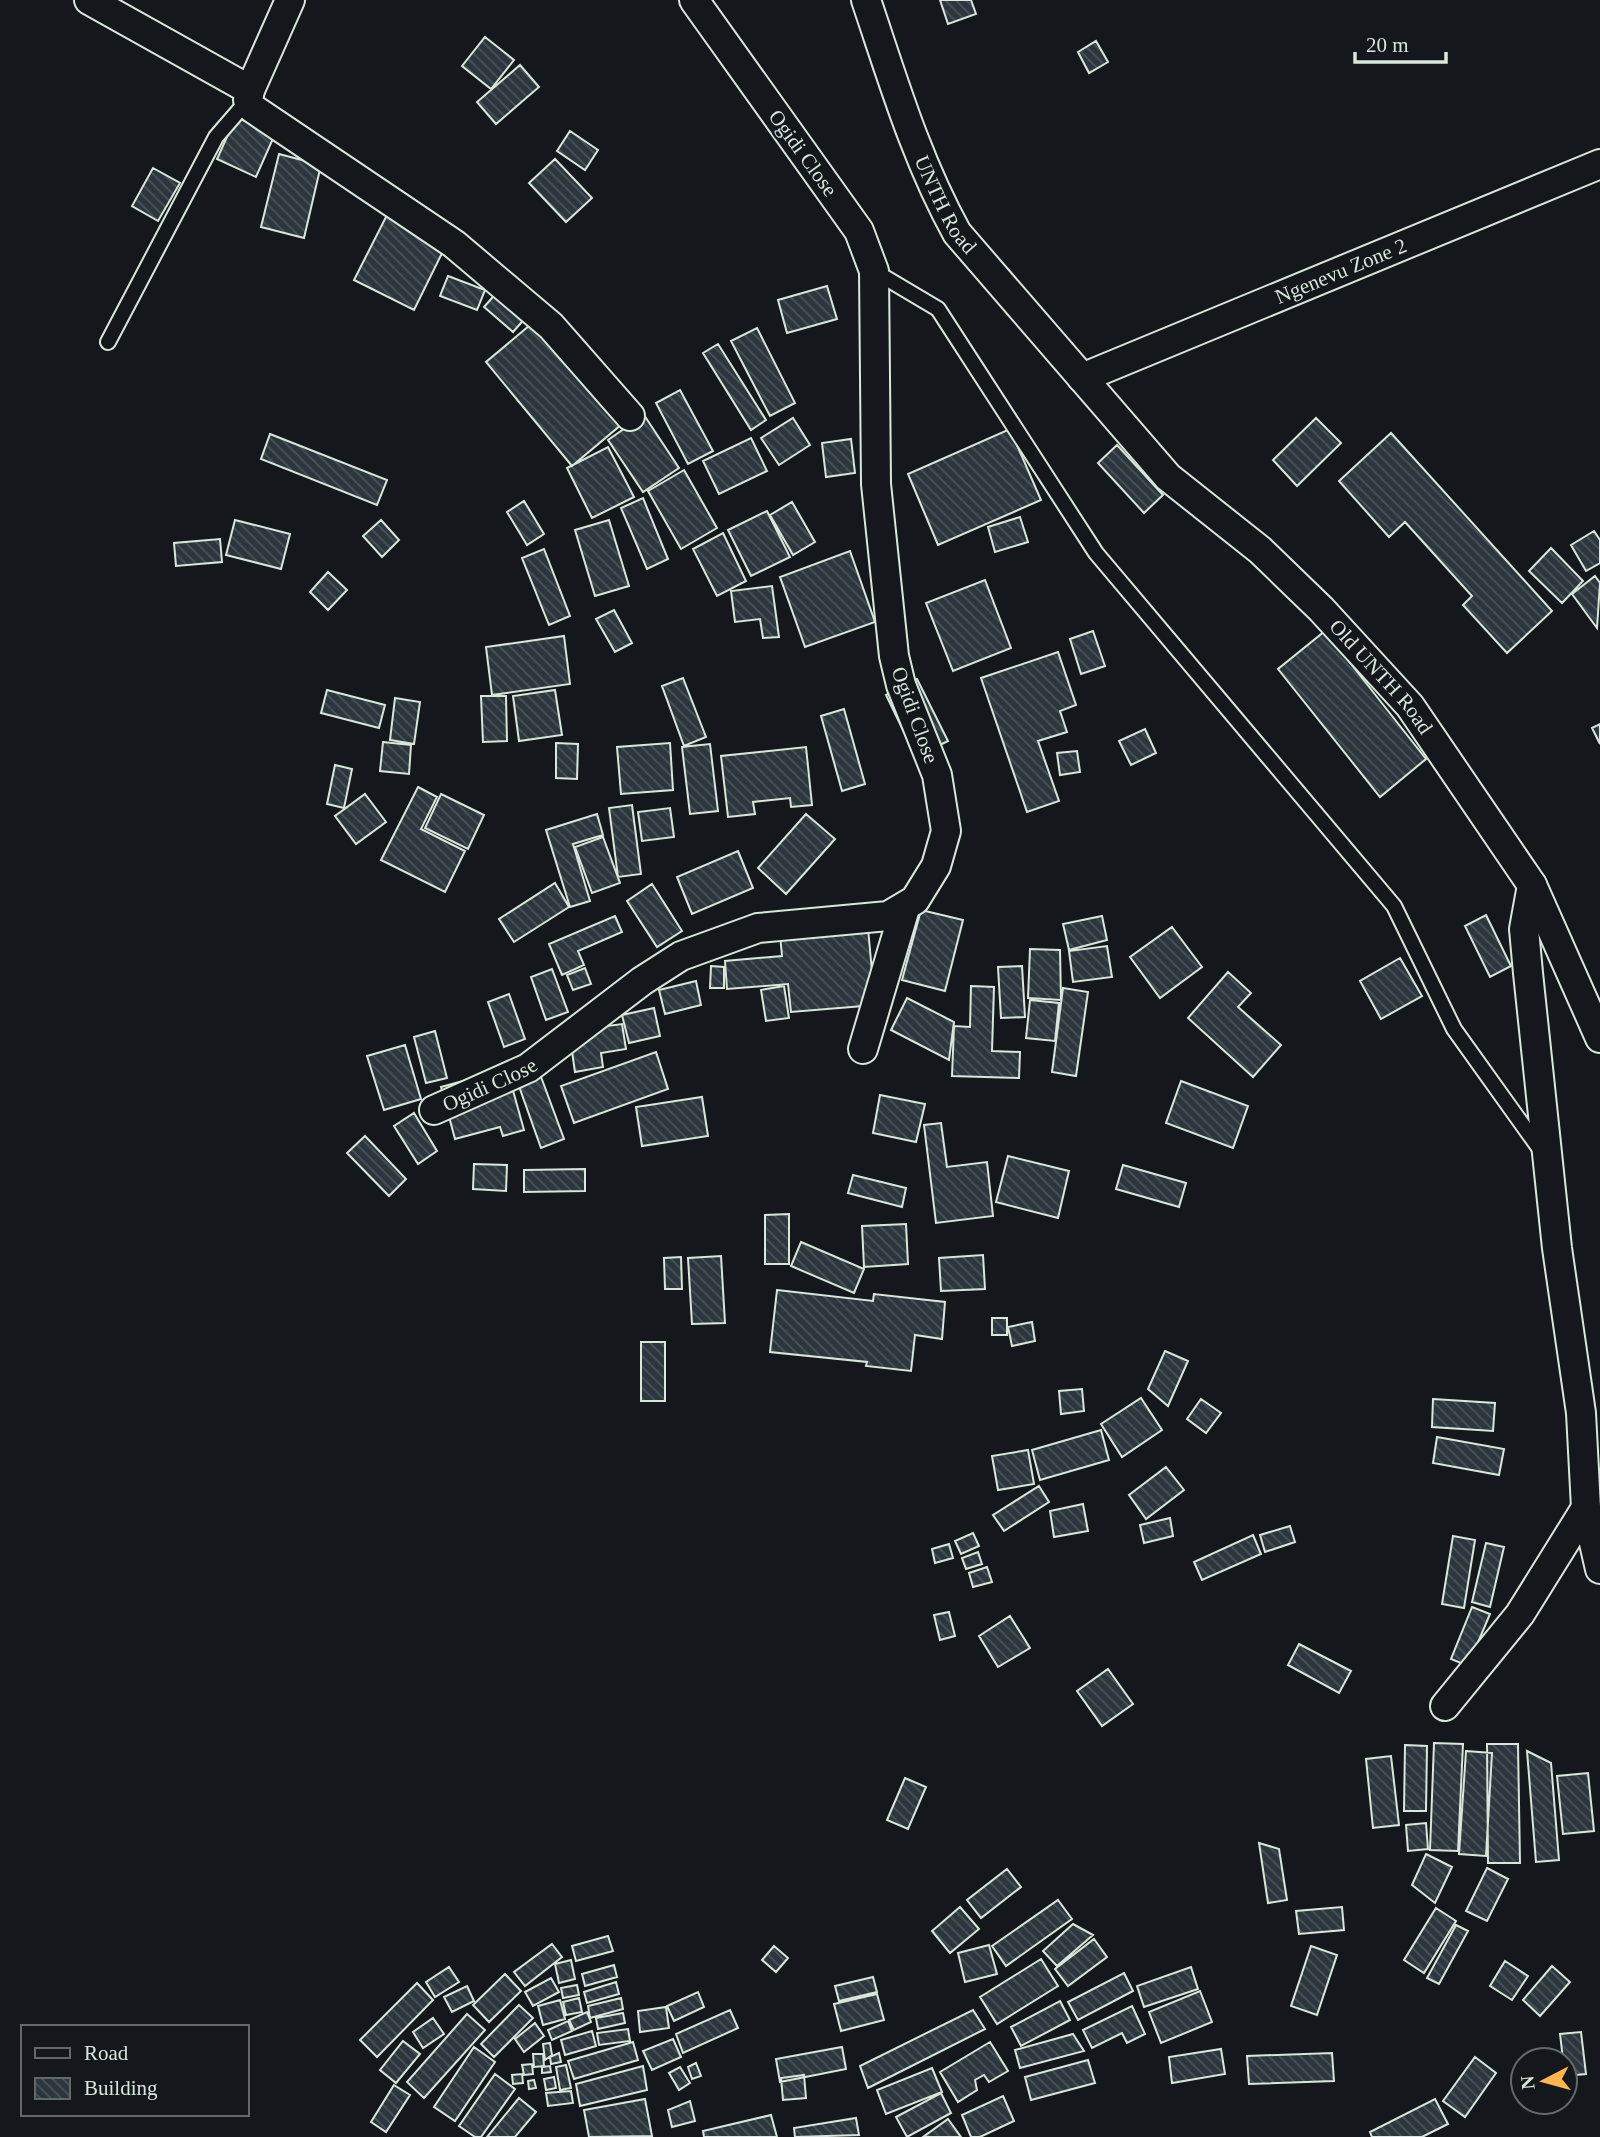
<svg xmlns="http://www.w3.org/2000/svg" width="1600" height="2137" viewBox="0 0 1600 2137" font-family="'Times New Roman',serif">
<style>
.building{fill:url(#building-back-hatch);stroke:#d8e6dc;stroke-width:2}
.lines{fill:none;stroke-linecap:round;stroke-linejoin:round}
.lane-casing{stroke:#d8e6dc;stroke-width:18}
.street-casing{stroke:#d8e6dc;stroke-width:32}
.lane{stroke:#14181c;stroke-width:14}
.street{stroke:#14181c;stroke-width:28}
.labels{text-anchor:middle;stroke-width:5;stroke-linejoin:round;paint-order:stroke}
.street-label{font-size:21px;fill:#d8e6dc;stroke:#14181c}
</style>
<defs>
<pattern id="building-back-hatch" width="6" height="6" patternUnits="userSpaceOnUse" patternTransform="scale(1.75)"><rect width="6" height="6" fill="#2c363c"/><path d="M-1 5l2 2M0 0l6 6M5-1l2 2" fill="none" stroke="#4a5358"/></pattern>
</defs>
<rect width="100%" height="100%" fill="#14181c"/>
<path class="building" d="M940,0h31l5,14 -28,10z
M485,37l29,23 -23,29 -29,-23z
M1096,41l12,21 -19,11 -11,-21z
M520,65l19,22 -43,37 -19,-22z
M236,117l39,17 -19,43 -39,-18z
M570,131l28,19 -13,20 -28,-19z
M279,154l42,11 -17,73 -43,-11z
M555,159l37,39 -26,24 -37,-39z
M153,168l27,15 -22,38 -26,-15z
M388,213l59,30 -33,67 -60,-30z
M448,276l37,14 -8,20 -37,-14z
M827,286l10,33 -50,14 -9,-33z
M500,289l28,26 -15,17 -29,-25z
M536,320l86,104 -50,42 -86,-104z
M757,328l38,75 -25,13 -39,-75z
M718,344l48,76 -15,10 -48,-77z
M680,390l33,61 -25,13 -32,-61z
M644,415l35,53 -36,24 -35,-52z
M793,418l17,27 -31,20 -18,-27z
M1316,418l25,25 -44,43 -24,-26z
M1010,429l31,71 -103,45 -30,-71z
M1391,433l161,178 -45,42 -44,-48 9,-9 -67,-74 -16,15 -50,-56z
M270,434l117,46 -10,25 -116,-46z
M751,438l16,33 -48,23 -16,-33z
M851,439l4,34 -29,4 -4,-34z
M1117,445l46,50 -19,18 -46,-50z
M608,447l26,50 -42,21 -25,-50z
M684,470l33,58 -36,21 -33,-58z
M643,498l25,61 -21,10 -26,-61z
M524,501l20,33 -17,11 -20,-33z
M792,502l23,40 -22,13 -23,-40z
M767,511l23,46 -39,19 -23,-46z
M1020,517l8,25 -33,10 -7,-25z
M235,520l55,14 -9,35 -55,-14z
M381,520l18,20 -17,17 -19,-21z
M609,520l20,66 -34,10 -20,-66z
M1594,531l6,9v23l-14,8 -15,-26z
M723,533l23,48 -29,15 -24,-47z
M220,539l2,23 -46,4 -2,-23z
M1551,548l32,33 -21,22 -33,-32z
M544,549l26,67 -21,9 -27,-67z
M850,551l25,71 -70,25 -25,-70z
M328,572l19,18 -19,20 -18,-18z
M1595,576l5,7 -3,45 -25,-34z
M985,580l26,68 -58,23 -27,-68z
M772,586l7,51 -16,1 -3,-19 -25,3 -4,-31z
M614,610l18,33 -17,9 -19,-33z
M1093,631l12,35 -24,8 -11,-35z
M1325,631l101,128 -46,38 -102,-128z
M564,636l6,48 -78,11 -6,-48z
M1058,652l18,53 -16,6 7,21 -29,9 21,60 -32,11 -46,-134z
M683,678l23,59 -22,9 -22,-60z
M917,679l31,62 -32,16 -30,-62z
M327,690l58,15 -6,23 -58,-15z
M555,690l7,45 -43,6 -6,-45z
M481,696h25l1,45 -24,1z
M395,698l25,4 -6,42 -24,-4z
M844,709l21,75 -23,7 -21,-75z
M1600,724v20l-8,-16z
M1145,729l11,24 -25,12 -12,-24z
M383,742l28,3 -2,29 -29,-3z
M556,743l22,1 -1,35 -21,-1z
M670,743l3,47 -52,4 -4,-47z
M710,744l8,67 -28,3 -8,-67z
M806,747l6,58 -21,2 -1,-9 -37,4 2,12 -27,3 -7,-61z
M1077,751l3,21 -20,3 -3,-22z
M335,765l17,4 -8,39 -17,-4z
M418,787l19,10 -16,32 44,22 -20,41 -64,-32z
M365,794l21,28 -30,22 -21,-28z
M441,794l43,21 -16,34 -43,-21z
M632,805l9,69 -23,3 -9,-69z
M670,808l4,29 -32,4 -4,-29z
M597,814l6,21 -30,9 17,57 -20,6 -24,-77z
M806,814l29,25 -49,55 -28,-26z
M603,837l17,46 -28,10 -17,-46z
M738,851l15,37 -61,26 -15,-37z
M555,883l14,24 -55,35 -15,-23z
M652,884l30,47 -25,16 -30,-46z
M921,910l42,10 -18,71 -43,-11z
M1486,915l25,51 -21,11 -25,-51z
M615,916l7,16 -44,19 6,14 -22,10 -13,-31z
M1102,916l5,24 -38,10 -6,-26z
M1172,927l30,40 -42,31 -30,-41z
M868,928l7,77 -84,7 -3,-28 -61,5 -2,-28 57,-5 -2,-21z
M1107,946l5,31 -39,5 -4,-31z
M1030,949l30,1 1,50 -33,-2z
M1400,958l22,38 -41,23 -21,-38z
M711,966l13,1v21h-14z
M1022,966l3,51 -24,1 -3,-51z
M585,968l6,16 -18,6 -6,-15z
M552,969l16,43 -22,8 -15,-43z
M1228,972l23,21 -13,14 43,38 -28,32 -65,-59z
M696,981l5,24 -36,9 -6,-24z
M784,986l5,32 -23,3 -5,-31z
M971,986l23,1 -2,64 28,1 -1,26 -67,-2 2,-50 16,1z
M1063,988l25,4 -12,84 -24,-4z
M509,994l16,45 -21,8 -16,-45z
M907,998l47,24 -5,38 -58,-30z
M1030,1000l29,3 -4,38 -29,-3z
M654,1008l6,28 -31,7 -7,-28z
M622,1024l4,25 -25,4 2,14 -28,5 -6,-41z
M435,1031l12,47 -21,5 -12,-46z
M405,1045l16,54 -37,11 -17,-54z
M656,1052l12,37 -94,34 -13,-37z
M537,1066l27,73 -23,9 -26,-73z
M507,1069l17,61 -21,6 -3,-9 -45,12 -14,-52z
M1181,1081l67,25 -15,42 -67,-25z
M880,1095l45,9 -9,38 -43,-9z
M702,1097l6,39 -66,10 -6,-39z
M414,1113l23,38 -19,13 -24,-38z
M941,1123l6,44 40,-5 6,54 -57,7 -12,-98z
M365,1136l41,43 -17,17 -42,-43z
M1008,1156l61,15 -11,47 -62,-16z
M474,1164l33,1 -1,26 -33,-2z
M1123,1165l63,18 -7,24 -63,-18z
M585,1169v22l-61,1v-22z
M853,1175l53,13 -4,19 -54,-14z
M789,1214v50h-24v-49z
M906,1224l2,40 -44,3 -2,-41z
M801,1242l63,27 -10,24 -63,-27z
M983,1255l2,34 -44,2 -2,-33z
M721,1256l4,67 -33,1 -4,-66z
M681,1257l1,32h-17l-1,-31z
M777,1290l96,11 1,-7 71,8 -3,37 -27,-4 -4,36 -45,-5 1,-4 -97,-10z
M992,1318h15v17h-15z
M1032,1322l3,19 -23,5 -4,-19z
M641,1342h24v59h-24z
M1165,1351l23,10 -20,45 -20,-17z
M1082,1389l2,22 -23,3 -2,-23z
M1141,1398l21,32 -40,27 -21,-33z
M1201,1399l20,14 -15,20 -19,-14z
M1433,1399l62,4 -2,28 -61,-4z
M1101,1430l8,30 -69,20 -8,-30z
M1437,1437l67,12 -5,26 -66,-12z
M1028,1450l6,34 -36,6 -6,-34z
M1166,1467l18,23 -38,29 -17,-24z
M1039,1486l10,16 -45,29 -11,-16z
M1083,1504l5,27 -34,6 -4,-26z
M1170,1518l3,18 -29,7 -4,-18z
M1290,1526l5,16 -30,10 -5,-17z
M973,1533l6,13 -18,8 -6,-13z
M1253,1535l8,19 -59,26 -8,-18z
M1453,1536l22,4 -11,68 -22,-4z
M1486,1543l18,4 -14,60 -18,-5z
M949,1544l4,14 -18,5 -3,-14z
M978,1552l4,12 -16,5 -4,-11z
M987,1567l5,15 -19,5 -4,-14z
M1472,1607l18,7 -22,52 -17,-7z
M949,1612l6,24 -15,4 -6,-25z
M1010,1616l20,32 -32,19 -19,-31z
M1299,1644l52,27 -12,22 -51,-28z
M1108,1669l25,35 -31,22 -25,-35z
M1434,1743l29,1 -5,107 -28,-1z
M1487,1744h31l2,119h-32z
M1405,1745l22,1 -1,65h-22z
M1466,1751l26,2 -6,103 -27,-2z
M1527,1751l24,12 8,97 -23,2z
M1391,1756l8,69 -26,3 -7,-69z
M1588,1773l6,58 -31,3 -6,-58z
M905,1778l21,9 -18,42 -21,-9z
M1426,1823l2,26 -20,2 -2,-26z
M1259,1843l20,6 8,51 -19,3z
M1426,1854l26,13 -17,36 -23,-18z
M1487,1868l21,11 -21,42 -21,-10z
M1007,1869l14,18 -40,31 -14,-18z
M1058,1900l14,19 -66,47 -14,-20z
M960,1907l19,22 -29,24 -18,-22z
M1342,1907l2,23 -45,4 -3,-23z
M1436,1908l20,13 -32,52 -20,-13z
M1073,1924l20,11 -36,31 -14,-15z
M1456,1925l12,6 -29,53 -12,-6z
M608,1936l5,15 -37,10 -4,-15z
M1094,1939l13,18 -39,29 -13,-17z
M552,1944l10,13 -37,29 -11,-14z
M989,1945l8,29 -32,8 -7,-29z
M774,1946l14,12 -12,14 -14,-12z
M1311,1946l26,9 -20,60 -26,-9z
M1041,1959l17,27 -61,38 -17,-27z
M571,1960l4,19 -16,4 -4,-19z
M1505,1961l23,15 -16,24 -22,-14z
M614,1965l3,12 -32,9 -3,-12z
M1552,1966l18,16 -30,34 -17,-16z
M449,1967l10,15 -24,15 -9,-15z
M1191,1967l7,22 -54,18 -7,-21z
M1124,1973l9,18 -55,29 -10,-18z
M505,1974l16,17 -32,31 -16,-17z
M873,1977l4,15 -38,9 -4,-15z
M551,1978l8,14 -26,14 -8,-14z
M616,1982l3,12 -32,9 -3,-11z
M417,1983l16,17 -56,57 -17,-17z
M577,1985l2,10 -16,3 -2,-10z
M467,1986l7,15 -22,11 -8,-15z
M1200,1991l12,31 -51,21 -12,-31z
M698,1992l6,15 -30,14 -7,-15z
M877,1994l7,26 -43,11 -7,-27z
M579,1998l3,14 -16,3 -3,-13z
M621,1998l2,11 -33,9 -2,-12z
M560,2000l5,19 -22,6 -5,-19z
M1060,2001l10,19 -49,26 -10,-19z
M519,2005l14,13 -39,39 -13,-13z
M1132,2006l13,28 -18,9 -5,-10 -30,15 -9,-18z
M666,2007l3,21 -29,4 -2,-21z
M730,2010l8,18 -55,25 -7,-19z
M973,2010l12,19 -117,59 -8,-22z
M587,2012l4,10 -17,8 -5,-10z
M623,2013l2,10 -27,6 -2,-11z
M467,2014l18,16 -61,68 -17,-16z
M433,2018l11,16 -21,14 -10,-16z
M568,2021l4,10 -20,9 -4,-10z
M535,2023l9,13 -20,16 -9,-13z
M628,2029l2,12 -31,4 -2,-12z
M592,2031l4,15 -31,9 -4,-15z
M1581,2032l5,42 -21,2 -5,-42z
M1073,2034l11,17 -64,17 -5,-18z
M673,2039l8,18 -29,13 -9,-19z
M403,2041l17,13 -24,29 -16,-13z
M633,2042l5,18 -64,19 -6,-18z
M990,2042l18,29 -19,11 -5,-7 -9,5 2,10 -19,12 -18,-30z
M550,2043l2,12 -7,5 -2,-16z
M474,2047l21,15 -40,59 -21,-14z
M842,2047l4,22 -66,13 -4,-23z
M1221,2049l4,25 -53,9 -3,-26z
M559,2053l2,9 -10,2 -1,-7z
M1332,2053l2,28 -85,3 -2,-28z
M533,2054h10l1,12 -10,1z
M1475,2057l21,16 -31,44 -22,-16z
M1088,2060l7,23 -64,17 -6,-23z
M696,2063l5,13 -9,3 -4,-12z
M532,2064l1,10 -9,1 -2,-10z
M566,2065l5,23 -11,2 -4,-23z
M550,2066l1,6 -9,1v-6z
M643,2066l4,24 -67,16 -4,-22z
M680,2067l10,16 -11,7 -10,-17z
M932,2068l10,24 -56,22 -9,-24z
M495,2074l20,15 -34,48h-6l-16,-11z
M522,2074l1,9 -10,1 -1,-9z
M804,2075l2,23 -23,2 -2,-22z
M554,2077l2,11 -10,2 -2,-11z
M534,2080l2,8 -7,1 -1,-8z
M394,2085l16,10 -24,37 -15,-10z
M571,2091l2,12 -25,3 -2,-13z
M941,2093l10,20 -44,24 -11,-20z
M1003,2096l11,25 -34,16h-9l-9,-22z
M519,2098l17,14 -21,25h-28z
M645,2099l7,37 -63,1 -5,-27z
M1435,2099l13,25 -26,13h-50l-2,-5z
M690,2101l5,20 -23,6 -4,-17z
M771,2115l6,22h-73l-1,-6z
M856,2118l3,17 -64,2 -1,-9z
M948,2119l13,18h-38z"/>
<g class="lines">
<g class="lane-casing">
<path id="lane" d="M874,271l64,38 158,244 298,353 60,123 88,123
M108,342l108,-205 32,-37"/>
</g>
<g class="street-casing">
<g id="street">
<path d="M89,0l161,90"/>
<path d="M290,0l-40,90 -2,10 4,8 202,136 97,82 79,90"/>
<path id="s1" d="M866,0c27,80 50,159 91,233l211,244 92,73 61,59 89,97 122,179 68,153"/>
<path id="s2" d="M1082,378l518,-214"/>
<path d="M1532,885l-8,44 4,44 29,275 24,165 5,95 14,61"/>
<path d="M863,1049l42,-141"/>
<path id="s3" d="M434,1110l94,-42 114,-87 39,-25 77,-28 130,-12 27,-16 21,-34 10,-35 -9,-56 -36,-90 -7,-29 -18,-172 -2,-213 -15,-40 -165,-231"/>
<path d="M1445,1706l75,-92 66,-106"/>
</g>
</g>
<use href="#lane" class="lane"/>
<use href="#street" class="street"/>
</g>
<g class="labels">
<g class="street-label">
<text transform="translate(803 153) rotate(54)" y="7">Ogidi Close</text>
<text dy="7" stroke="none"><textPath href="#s1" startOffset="220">UNTH Road</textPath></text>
<text dy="7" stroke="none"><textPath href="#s2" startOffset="280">Ngenevu Zone 2</textPath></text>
<text dy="7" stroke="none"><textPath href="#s1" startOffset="866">Old UNTH Road</textPath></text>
<text transform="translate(915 715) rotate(70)" y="7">Ogidi Close</text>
<text dy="7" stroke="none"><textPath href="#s3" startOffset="61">Ogidi Close</textPath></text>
</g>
</g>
<rect x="21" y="2025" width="228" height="91" fill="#14181c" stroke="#626a69" stroke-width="2"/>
<rect x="35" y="2048" width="35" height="10" fill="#14181c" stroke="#626a69" stroke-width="2"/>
<text x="84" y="2060" font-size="21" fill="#d8e6dc">Road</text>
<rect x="35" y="2078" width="35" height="21" fill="url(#building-back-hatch)" stroke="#626a69" stroke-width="2"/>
<text x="84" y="2095" font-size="21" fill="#d8e6dc">Building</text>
<g transform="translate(1544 2081) rotate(264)"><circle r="33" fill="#14181c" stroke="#626a69" stroke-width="2"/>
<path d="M0-5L12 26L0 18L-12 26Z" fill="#ffb74d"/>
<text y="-10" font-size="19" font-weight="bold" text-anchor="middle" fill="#d8e6dc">N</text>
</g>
<path d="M1355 52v10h91v-10" fill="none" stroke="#d8e6dc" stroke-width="3.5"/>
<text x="1366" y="52" font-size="21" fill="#d8e6dc" stroke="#14181c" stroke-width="5" paint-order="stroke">20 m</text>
</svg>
